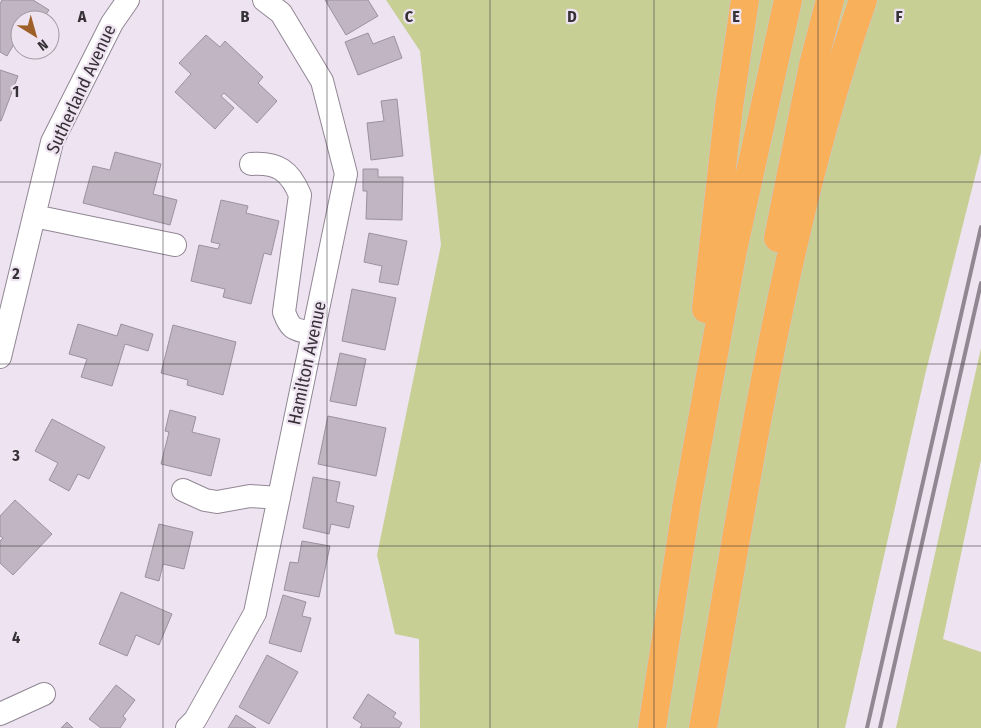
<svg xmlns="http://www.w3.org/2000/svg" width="981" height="728" viewBox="0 0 981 728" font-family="'Fira Sans Condensed',sans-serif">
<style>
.green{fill:#c8cf95}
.building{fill:#c1b5c3;stroke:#9c919f}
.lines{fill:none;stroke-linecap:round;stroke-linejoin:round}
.minor-casing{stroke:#918794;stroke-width:24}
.highway-casing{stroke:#cac9cb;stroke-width:29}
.minor{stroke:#fff;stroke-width:22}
.highway{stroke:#f8b05b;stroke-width:28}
.rail{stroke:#8f8791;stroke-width:4}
.grid{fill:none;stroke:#353136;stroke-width:1;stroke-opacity:0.55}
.labels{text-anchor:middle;stroke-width:4.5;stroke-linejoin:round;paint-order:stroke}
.street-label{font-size:18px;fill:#353136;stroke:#eee3f1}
.grid-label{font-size:16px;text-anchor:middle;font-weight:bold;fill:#353136;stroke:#eee3f1;stroke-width:4.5;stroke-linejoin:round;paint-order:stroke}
</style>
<rect width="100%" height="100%" fill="#eee3f1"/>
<path class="green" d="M386,0h595v153l-56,222 -80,353h-425l-1,-89 -24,-5 -18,-79 64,-310 -21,-194z
M981,348v112l-38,179 38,13v76h-85z"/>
<path class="building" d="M2,0h31l16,10 -7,10h-22v28l-6,-4 -7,12 -7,-4v-48z
M325,0h43l10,16 -32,19z
M368,33l5,11 21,-8 8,22 -44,17 -13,-33z
M206,35l14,12 5,-6 38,36 -5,6 19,18 -20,22 -33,-30 -3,3 13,12 -19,21 -40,-37 16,-18 -12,-11z
M0,70l18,6 -17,45h-1z
M397,99l6,57 -32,4 -4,-37 17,-2 -3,-20z
M115,152l46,12 -8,30 24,6 -7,25 -87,-22 10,-37 17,4z
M363,169h15v8h25l-1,43 -36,-1 1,-28h-4z
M221,200l27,6 -2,7 33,8 -8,34 -7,-2 -13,51 -28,-7 2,-8 -34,-8 8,-36 19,4 2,-5 -9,-2z
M369,233l38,8 -9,44 -19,-3 3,-16 -18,-4z
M352,289l44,9 -11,52 -43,-9z
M78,324l39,12 4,-12 32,10 -5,17 -23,-7 -13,42 -31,-9 6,-18 -18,-5z
M173,325l63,17 -13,53 -36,-10 1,-5 -27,-7z
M340,353l26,6 -10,47 -26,-5z
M170,410l26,7 -4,15 28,7 -9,37 -50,-12 8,-32 -4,-1z
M328,416l58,12 -10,48 -58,-12z
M52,419l53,28 -16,32 -11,-5 -9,17 -20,-11 9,-17 -23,-12z
M313,477l27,5 -4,20 18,4 -5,22 -18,-4 -2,10 -26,-6z
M15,500l37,34 -39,41 -13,-12v-22l3,-3 -3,-2v-20z
M159,524l34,8 -9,37 -21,-5 -4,17 -14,-4z
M302,541l28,5 -11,51 -35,-7 6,-28 8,1z
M121,592l51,22 -13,31 -23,-10 -9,21 -28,-12z
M283,595l23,7 -4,14 9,2 -10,34 -32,-9z
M267,655l31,17 -29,52 -30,-17z
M116,685l19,15 -12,16 3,3 -6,9h-19l-12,-9z
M368,694l28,19 -3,4 9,6 -3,5h-39l2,-4 -9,-6z
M236,715l20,13h-28z
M67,722l6,6h-12z"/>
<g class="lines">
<g class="minor-casing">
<path id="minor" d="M251,164c27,-2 39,7 49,31l-16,117c7,19 10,17 29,21
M34,216l141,29
M0,357l52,-215 60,-119 16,-23
M183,490l22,10 12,2 33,-6 29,2
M0,714l44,-20
M187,728l8,-8 60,-107 91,-439 -24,-93 -41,-68 -17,-13"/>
</g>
<g class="highway-casing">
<path id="highway" d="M778,238l35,-173 17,-65
M706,309l23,-202 16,-107
M652,728l35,-226 46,-252 55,-250
M703,728c44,-244 78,-493 160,-728"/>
</g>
<use href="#minor" class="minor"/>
<use href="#highway" class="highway"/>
<path class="rail" d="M867,728l114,-501
M880,728l101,-445"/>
</g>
<path class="grid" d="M163,0v728M327,0v728M490,0v728M654,0v728M818,0v728M0,182h981M0,364h981M0,546h981"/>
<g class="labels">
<g class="street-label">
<text transform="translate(81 89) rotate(-65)" y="6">Sutherland Avenue</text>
<text transform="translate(307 363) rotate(-78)" y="6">Hamilton Avenue</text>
</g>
</g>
<g class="grid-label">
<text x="82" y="22">A</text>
<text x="245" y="22">B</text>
<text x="409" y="22">C</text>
<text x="572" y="22">D</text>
<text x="736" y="22">E</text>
<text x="899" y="22">F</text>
<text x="16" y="97">1</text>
<text x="16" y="279">2</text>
<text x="16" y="461">3</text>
<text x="16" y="643">4</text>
</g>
<g transform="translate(35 35) rotate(143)"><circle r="24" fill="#eee3f1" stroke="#a49ca6"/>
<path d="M0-4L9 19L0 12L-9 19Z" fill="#9f5f28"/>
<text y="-8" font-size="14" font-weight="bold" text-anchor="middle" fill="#353136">N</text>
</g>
</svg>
